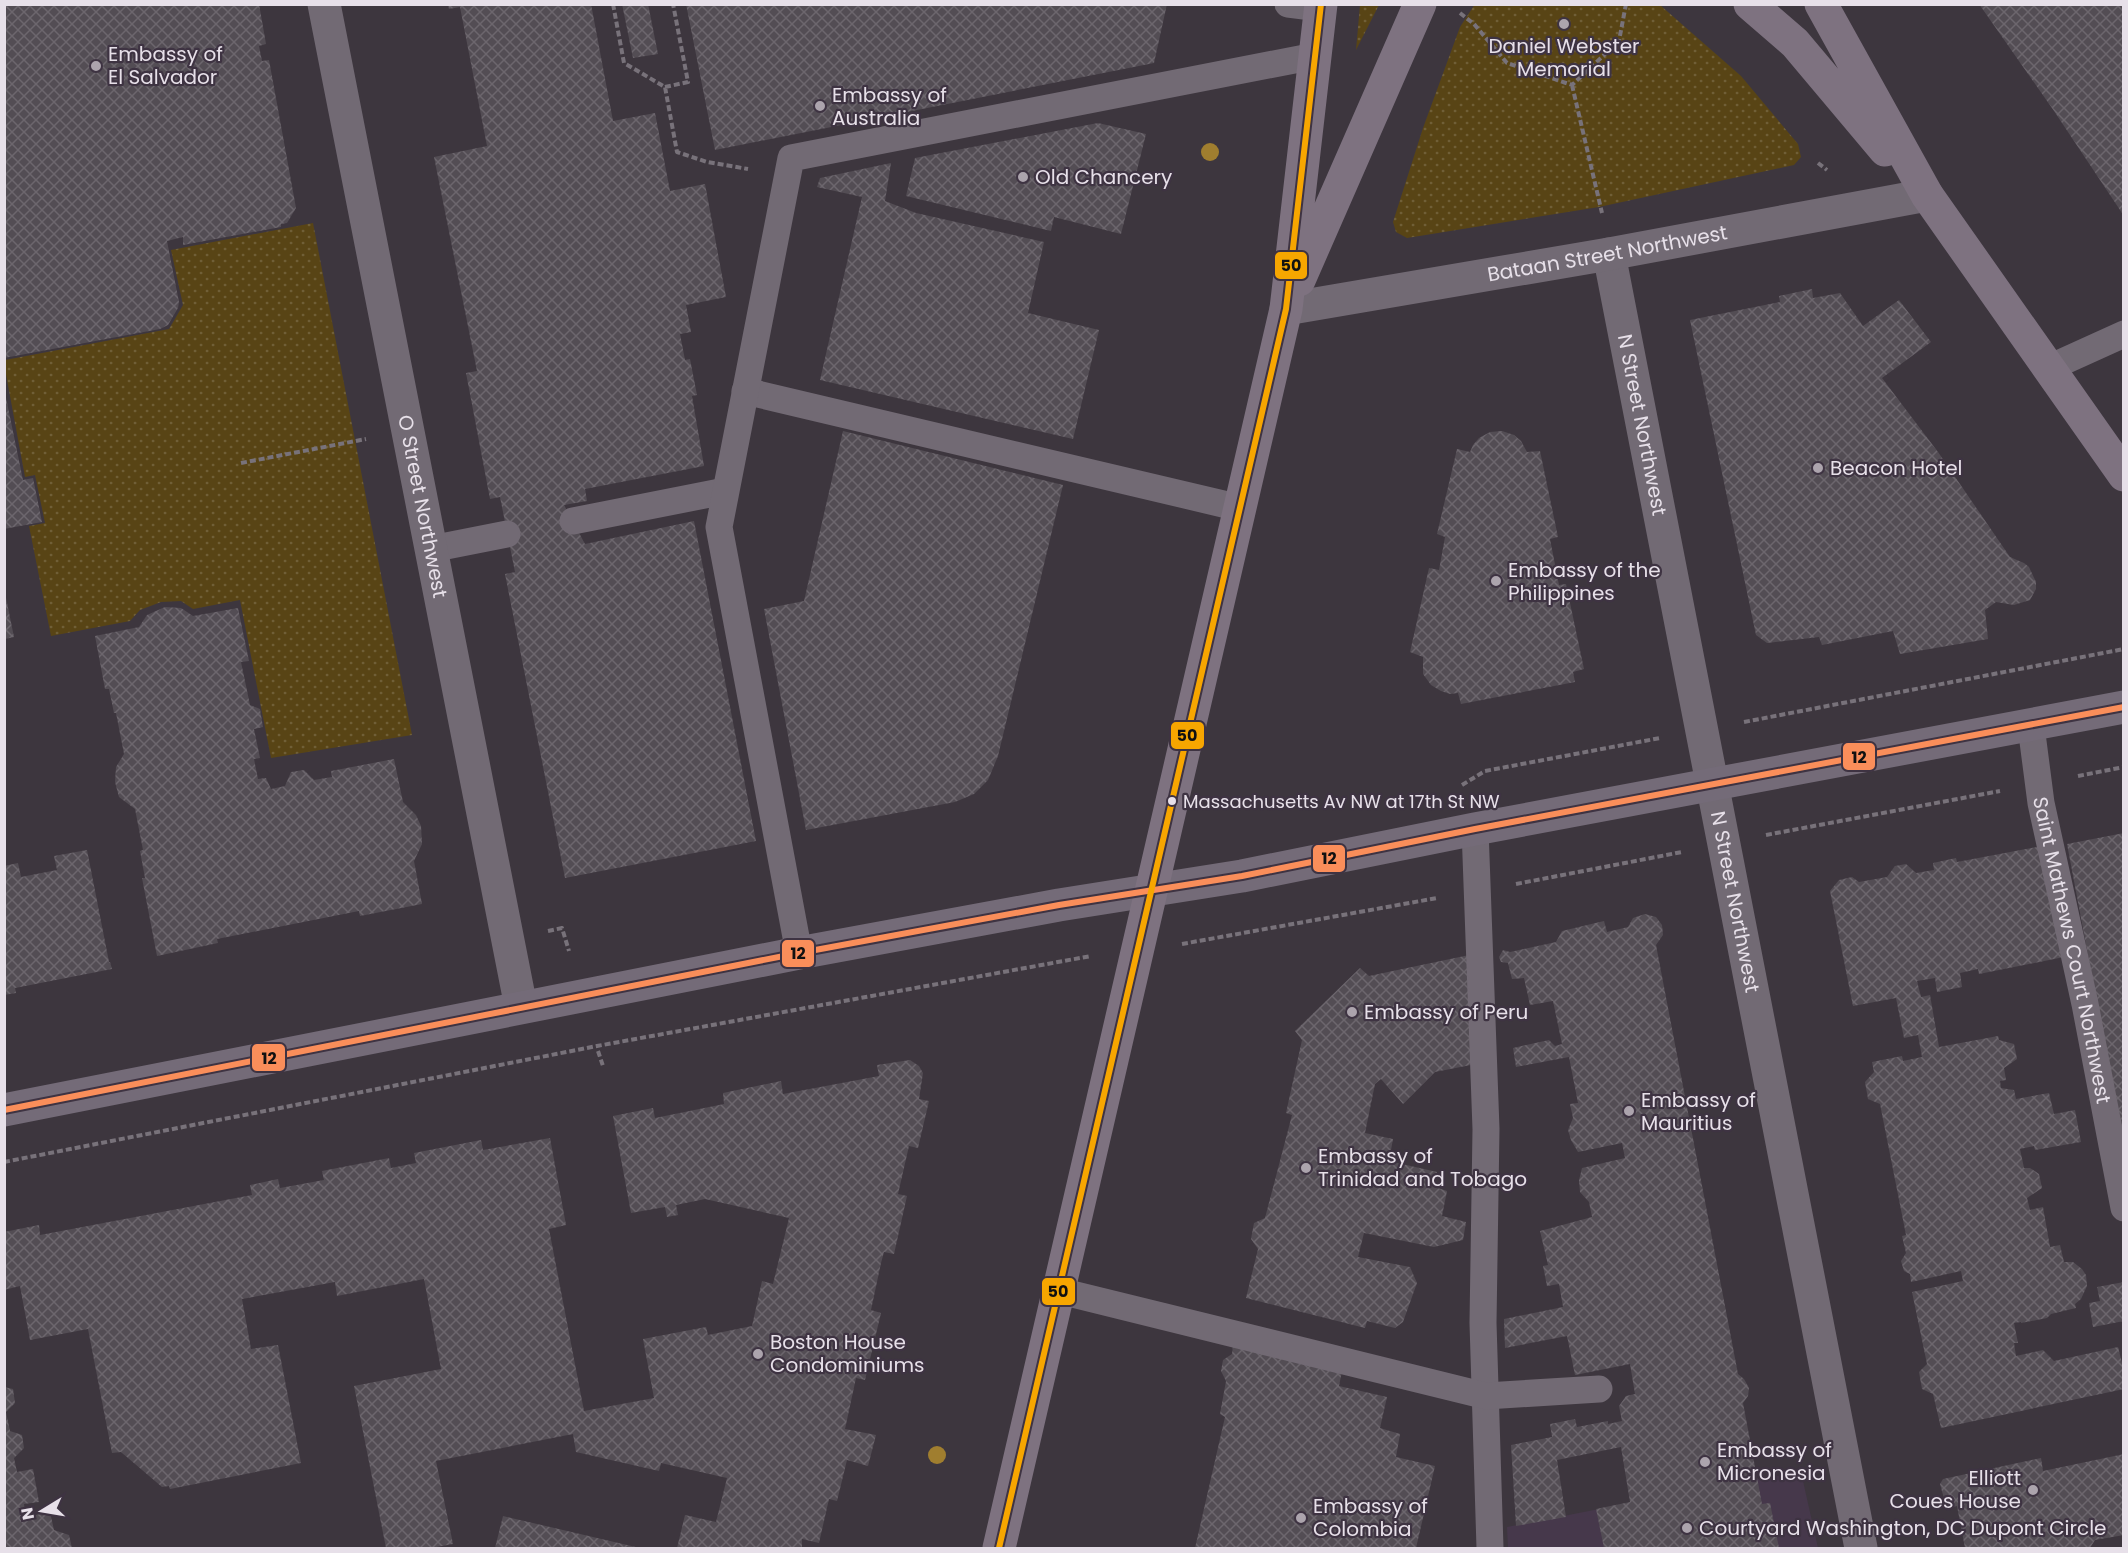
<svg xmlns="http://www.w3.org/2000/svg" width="2128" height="1553" viewBox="0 0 2128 1553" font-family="Poppins,sans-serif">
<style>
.built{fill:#46384b}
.park{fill:url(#park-dots)}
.building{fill:url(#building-cross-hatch)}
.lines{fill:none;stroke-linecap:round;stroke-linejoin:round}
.path{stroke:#78727a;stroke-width:4;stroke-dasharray:6 3;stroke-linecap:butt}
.service{stroke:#726a74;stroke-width:27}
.minor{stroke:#726a74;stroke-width:33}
.secondary{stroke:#746b78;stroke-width:33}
.primary{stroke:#7e7280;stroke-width:33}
.bus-1-casing{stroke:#3e3342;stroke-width:10}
.bus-2-casing{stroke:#3e3342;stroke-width:10}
.bus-1{stroke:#fa8e5a;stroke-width:6}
.bus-2{stroke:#f7a600;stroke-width:6}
.tree{fill:#a07e2f}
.poi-dot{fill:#aca4ad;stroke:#3e3342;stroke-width:2}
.bus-dot{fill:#e7e0e9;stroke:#3e3342;stroke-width:2}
.labels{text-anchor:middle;stroke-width:4.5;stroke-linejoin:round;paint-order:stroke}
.bus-label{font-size:18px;fill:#e7e0e9;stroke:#3e3342;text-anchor:start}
.poi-label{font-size:20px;fill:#e7e0e9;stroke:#3e3342;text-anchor:start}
.street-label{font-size:20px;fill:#e7e0e9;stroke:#3e3342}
.line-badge{stroke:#3e3342;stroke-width:2}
.pale-badge-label{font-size:16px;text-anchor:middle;font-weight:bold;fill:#111}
</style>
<defs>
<pattern id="park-dots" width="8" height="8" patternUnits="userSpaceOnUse" patternTransform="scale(1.5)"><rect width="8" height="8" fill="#584415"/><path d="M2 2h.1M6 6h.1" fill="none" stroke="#705f37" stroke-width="1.8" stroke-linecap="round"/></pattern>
<pattern id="building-cross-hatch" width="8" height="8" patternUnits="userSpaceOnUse" patternTransform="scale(1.5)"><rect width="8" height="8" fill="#534d54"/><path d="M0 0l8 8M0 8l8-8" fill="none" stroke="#6c666d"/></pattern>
</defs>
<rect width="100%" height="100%" fill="#3d363e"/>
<path class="built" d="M1801,1472l17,76h-310l-1,-21 250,-49 1,1z"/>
<path class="park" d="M1475,4l185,1 81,71 57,68 3,13 -7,8 -195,42 -192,31 -11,-6 -3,-10 30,-94 37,-101z
M1360,5h19l-23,45z
M313,223l99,512 -141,23 -31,-158 -47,9 -12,-8 -20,1 -21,8 -10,11 -79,15 -22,-110 16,-3 -10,-48 -10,2 -20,-108v-9l164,-31 14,-24 -12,-55z"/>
<path class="building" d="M4,4h255l7,40 -7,2 3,15 7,-1 27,148 -9,15 -6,1v3l-98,18v-8l-16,4 12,61 -1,6 -10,17 -8,4 -156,29z
M448,4h143l22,117 42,-8 15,78 35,-7 21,113 -40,8 5,27 -11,2 5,26 5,-1 7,36 -5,1 12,70 -119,23 2,12 -23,4 21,39 109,-23 62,320 -191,37 -60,-304 10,-2 -15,-75 -10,2 -24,-126 11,-2 -43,-214 53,-11 -27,-139 -11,2z
M622,4h26l10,50 -25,4z
M686,4h481l-13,59 -439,87z
M1979,4h145v212l-70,-105z
M1098,123l48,11 -25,100 -67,-17 -3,14 -145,-35 9,-38z
M891,163l-6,38 31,12 128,29 -16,71 71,17 -26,109 -253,-59 42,-183 -45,-10 3,-9z
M1812,289l1,9 27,-5 23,33 36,-26 32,42 -49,36 56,74 72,105 14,6 5,4 7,15v7l-6,11 -16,5 -18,-3 -11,8 3,29 -88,15 -7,-23 -71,14 -3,-8 -52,6 -11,-8 -66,-315 90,-18 -1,-6z
M4,388l19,92 10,-2 9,44 -38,7z
M843,431l220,54 -65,271 -10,24 -14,14 -19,8 -149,28 -42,-221 40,-8z
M1502,431l12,4 7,6 6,11 13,-1 18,86 -8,2 9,46 7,-1 18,85 -11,3 2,10 -114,22 -3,-11 -8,1 -9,-3 -10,-6 -8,-11v-17l-13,-5 19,-84 10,2 6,-33 -8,-3 20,-85 13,3 3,-7 6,-7 11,-6z
M5,593l9,44 -9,2z
M165,607l16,1 12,8 45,-8 11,53 -8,1 9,43 10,4 3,18 -9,2 6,29 -6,1 4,20 8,-1 5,11 14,-3 6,-14 13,-2 10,10 18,-3 -1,-6 63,-12 9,43 13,13 5,11 1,18 -8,17 8,43 -62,12 -1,-5 -142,28 1,4 -61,13 -15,-78h3l-5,-27 3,-1 -8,-41 -16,-12 -4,-15 1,-15 8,-13 -8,-41h-2l-5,-24h-4l-10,-53 44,-9 8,-12z
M2124,833v302h-2l-55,-291z
M2042,846l22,111 -85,17 -1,-5 -18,4 2,14 -25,5 -2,-14 -18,3 4,16 9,-2 9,52 59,-11 1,4 15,4 3,15 -13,9 2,12 -6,1 1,7 13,2 2,9 33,-6 5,21 21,-4 6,32 -46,8 -1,-4 -14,3 4,19h6l9,6 3,14 -15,10 3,12 13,-3 7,40 10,-2 4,17h9l9,7 4,6 1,11 -6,13 -6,5 1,4 -25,6 -4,4 -26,5v-1l-7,1 4,20h-4l2,13 27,-6 11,11 64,-14 6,24v18l-183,39 -8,-34 -11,-5 -3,-17 8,-8 -15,-72 51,-11 -2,-10 -50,11 -1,-8 -6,-3 -3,-10 5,-8 -4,-17 4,-1 -26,-131 -12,-5 -3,-17 9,-10 -2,-10 30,-6 1,5 19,-4 -4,-22 -14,3 -8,-40 -43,8 -23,-115 9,-11 13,-3 7,5 28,-5 8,-11 11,-2 10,9 18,-3 -1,-7 23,-5 1,4z
M87,850l22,112h1l2,7 -97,19 1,5 -12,2v-129l14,-3 3,14 36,-7 -3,-14z
M1645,914l11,3 6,8 1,10 -7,10 82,429 6,5 5,9 -1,8 -5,7 19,101 8,-1 9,45h-175l-8,-39 34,-7 -9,-55 -64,13 9,57 -50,9 -5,-81 41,-8 -2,-13 25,-5 2,8 31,-6v3l14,-3 -3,-15 7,-10 9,-2 -5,-30 -55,11 -8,-39 -62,12 -1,-29 59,-12 -4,-23 -12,2 -4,-20 5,-1 -8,-34 52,-14 -3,-15 -9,-10 -1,-12 3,-12 43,-10 -3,-15 -44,9 -7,-12 -3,-10 5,-12 -3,-14 8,-1 -9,-46 -53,10 -3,-19 36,-8 6,6 7,-2 -9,-43 -23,4 -6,-27 -12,1 -4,-16 -7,-1 -2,-5 4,-7 7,2 46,-10 6,-11 42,-10 3,11 21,-5 5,-9z
M1474,954l2,110 -41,8 -32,32 -22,-25 -6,5 -10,49 28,6 -4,22 48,11 -2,15 12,4 -5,25 24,6 -3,18 -29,7 -70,-14 -6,24 52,10 7,16 -14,39 -8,6 -28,-7 -2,7 -119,-30 12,-49 -7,-10 3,-16 11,-5 27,-103 -6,-2 16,-73 -7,-9 65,-63 9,8z
M910,1060l9,6 4,7 -4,26 10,2 -11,47 -9,-2 -11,48 9,2 -13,58 -10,-2 -3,11 -10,47 10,3 -16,67 -9,-2 -11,51 31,6 -8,31 -21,-6 -10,41 -8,-2 -10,44 -17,-4v9h-125l8,-33 31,7 11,-44 -66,-15 -2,8 -83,-19 -3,-18 -137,27 17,83 -22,4h-45l-32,-162 87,-17 -17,-90 -87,17 -2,-14 -93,17 9,50 27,-4 23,118 -131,26 -1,-3 -7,1 -41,-35 -9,1 -24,-124 -58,11 -10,-54 -16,4v-58l35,-7 1,10 212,-40 -2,-10 28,-6 2,9 44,-8 -2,-9 67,-13 2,10 25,-5 -2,-10 67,-13 2,10 67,-12 16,87 -17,4 35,182 70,-13 -11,-59 63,-12 2,8 44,-9 10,-45 11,3 16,-66 -84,-19 -29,6 2,10 -11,2 -2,-10 -34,6 -18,-97 40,-8 2,10 69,-14 -1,-11 58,-12 2,13 96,-18 -2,-11z
M2124,1282v39l-31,6 -4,-24 11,-2 -3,-14z
M1233,1345l109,26 -3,15 48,11 -7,31 20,6 -4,23 39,9 -19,82h-221l30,-131 -5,-3 6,-33 -5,-10 2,-11 9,-6z
M4,1387l9,2 2,14 -9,9 4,19 12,4 2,13 -10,10 3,14 16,-3 6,33 -15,2 2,13 24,-5 4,18 15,5 3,13h-68z
M2124,1454v81l-29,5 -5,8h-125l-8,-42 -7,2 -4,-2 -6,-22 3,-5 98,-21 2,13z
M503,1516l137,32h-145z"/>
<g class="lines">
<path class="path" d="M613,4l11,59 41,24 12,65 30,10 41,7
M1460,13l14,11 33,39 65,22 47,-44 7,-37
M1572,85l30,128
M665,87l23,-5 -15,-78
M1818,163l9,7
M241,463l125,-24
M1744,722l380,-73
M2078,776l46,-9
M1462,785l23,-14 175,-33
M1766,835l234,-44
M1516,884l166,-32
M548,931l14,-3 7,23
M1182,944l255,-46
M598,1051l5,15
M4,1162l593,-116 494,-90"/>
<g class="service">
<path d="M1288,4l32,4"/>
<path d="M2049,368l75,-34"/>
<path d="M745,391l495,117"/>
<path d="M573,521l152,-30"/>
<path d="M431,549l76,-15"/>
<path id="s1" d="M2031,726l10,77 44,201 39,204"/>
<path d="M1475,829l11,300 -3,194 7,225"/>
<path d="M799,953l-80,-426 72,-369 524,-102"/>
<path d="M1060,1291l426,105 113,-7"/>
</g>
<g class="minor">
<path id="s2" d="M324,4l197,1003"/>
<path id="s3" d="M1609,254l252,1294"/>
<path id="s4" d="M1286,309l323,-55 318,-59"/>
</g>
<path class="secondary" d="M4,1110l795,-157 260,-48 183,-29 233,-47 649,-122"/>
<path class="primary" d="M1750,4l45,39 90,107
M1821,4l106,191 197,280
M1299,280l121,-276
M999,1548l287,-1239 35,-305"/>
<g class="bus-1-casing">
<path id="bus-1" d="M4,1110l795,-157 260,-48 183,-29 233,-47 649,-122"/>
</g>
<g class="bus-2-casing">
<path id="bus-2" d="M999,1548l287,-1239 35,-305"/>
</g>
<use href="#bus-1" class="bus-1"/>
<use href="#bus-2" class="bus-2"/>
</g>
<g class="tree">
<circle cx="1210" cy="152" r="9"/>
<circle cx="937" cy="1455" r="9"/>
</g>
<g class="poi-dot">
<circle cx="1564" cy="24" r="6"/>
<circle cx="96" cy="66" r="6"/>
<circle cx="820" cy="106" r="6"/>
<circle cx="1023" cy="177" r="6"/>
<circle cx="1818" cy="468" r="6"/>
<circle cx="1496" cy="581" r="6"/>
<circle cx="1352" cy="1012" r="6"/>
<circle cx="1629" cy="1111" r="6"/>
<circle cx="1306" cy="1168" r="6"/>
<circle cx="758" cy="1354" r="6"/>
<circle cx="1705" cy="1462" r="6"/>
<circle cx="2033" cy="1490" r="6"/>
<circle cx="1301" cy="1518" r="6"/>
<circle cx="1687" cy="1528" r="6"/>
</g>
<circle class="bus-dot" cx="1172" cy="801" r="5"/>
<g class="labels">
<g class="bus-label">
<text x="1183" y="808">Massachusetts Av NW at 17th St NW</text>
</g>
<g class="poi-label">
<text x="1564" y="53" text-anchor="middle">Daniel Webster<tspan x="1564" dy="23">Memorial</tspan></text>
<text x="108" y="61">Embassy of<tspan x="108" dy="23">El Salvador</tspan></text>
<text x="832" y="102">Embassy of<tspan x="832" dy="23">Australia</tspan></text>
<text x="1035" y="184">Old Chancery</text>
<text x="1830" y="475">Beacon Hotel</text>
<text x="1508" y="577">Embassy of the<tspan x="1508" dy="23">Philippines</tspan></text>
<text x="1364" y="1019">Embassy of Peru</text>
<text x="1641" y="1107">Embassy of<tspan x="1641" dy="23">Mauritius</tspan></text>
<text x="1318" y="1163">Embassy of<tspan x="1318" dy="23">Trinidad and Tobago</tspan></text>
<text x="770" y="1349">Boston House<tspan x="770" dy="23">Condominiums</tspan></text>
<text x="1717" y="1457">Embassy of<tspan x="1717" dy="23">Micronesia</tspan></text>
<text x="2021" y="1485" text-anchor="end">Elliott<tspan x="2021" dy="23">Coues House</tspan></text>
<text x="1313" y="1513">Embassy of<tspan x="1313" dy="23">Colombia</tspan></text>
<text x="1699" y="1535">Courtyard Washington, DC Dupont Circle</text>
</g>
<g class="street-label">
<text dy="7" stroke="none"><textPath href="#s4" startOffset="326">Bataan Street Northwest</textPath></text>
<text dy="7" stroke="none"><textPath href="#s3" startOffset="174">N Street Northwest</textPath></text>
<text dy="7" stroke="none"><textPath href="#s2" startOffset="512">O Street Northwest</textPath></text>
<text dy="7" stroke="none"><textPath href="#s3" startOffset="660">N Street Northwest</textPath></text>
<text dy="7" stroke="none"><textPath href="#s1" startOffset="228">Saint Mathews Court Northwest</textPath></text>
</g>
</g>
<g class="line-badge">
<rect x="1274" y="251" width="34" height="29" rx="6" fill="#f7a600"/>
<rect x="1170" y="721" width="35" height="29" rx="6" fill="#f7a600"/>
<rect x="1842" y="742" width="34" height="29" rx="6" fill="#fa8e5a"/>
<rect x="1312" y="844" width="34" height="29" rx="6" fill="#fa8e5a"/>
<rect x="781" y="939" width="34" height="29" rx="6" fill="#fa8e5a"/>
<rect x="251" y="1043" width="35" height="29" rx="6" fill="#fa8e5a"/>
<rect x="1041" y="1277" width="35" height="29" rx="6" fill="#f7a600"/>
</g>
<g class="pale-badge-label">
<text x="1291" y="271">50</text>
<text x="1187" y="741">50</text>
<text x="1859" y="763">12</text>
<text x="1329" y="864">12</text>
<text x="798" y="959">12</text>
<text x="269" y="1064">12</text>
<text x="1058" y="1297">50</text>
</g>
<rect width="2128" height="1553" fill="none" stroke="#e7e0e9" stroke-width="12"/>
<g transform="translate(42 1511) rotate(259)" stroke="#3e3342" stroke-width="4.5" paint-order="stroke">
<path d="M0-4.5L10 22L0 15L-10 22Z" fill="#e7e0e9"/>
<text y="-9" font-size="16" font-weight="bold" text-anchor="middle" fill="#e7e0e9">N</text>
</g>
</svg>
